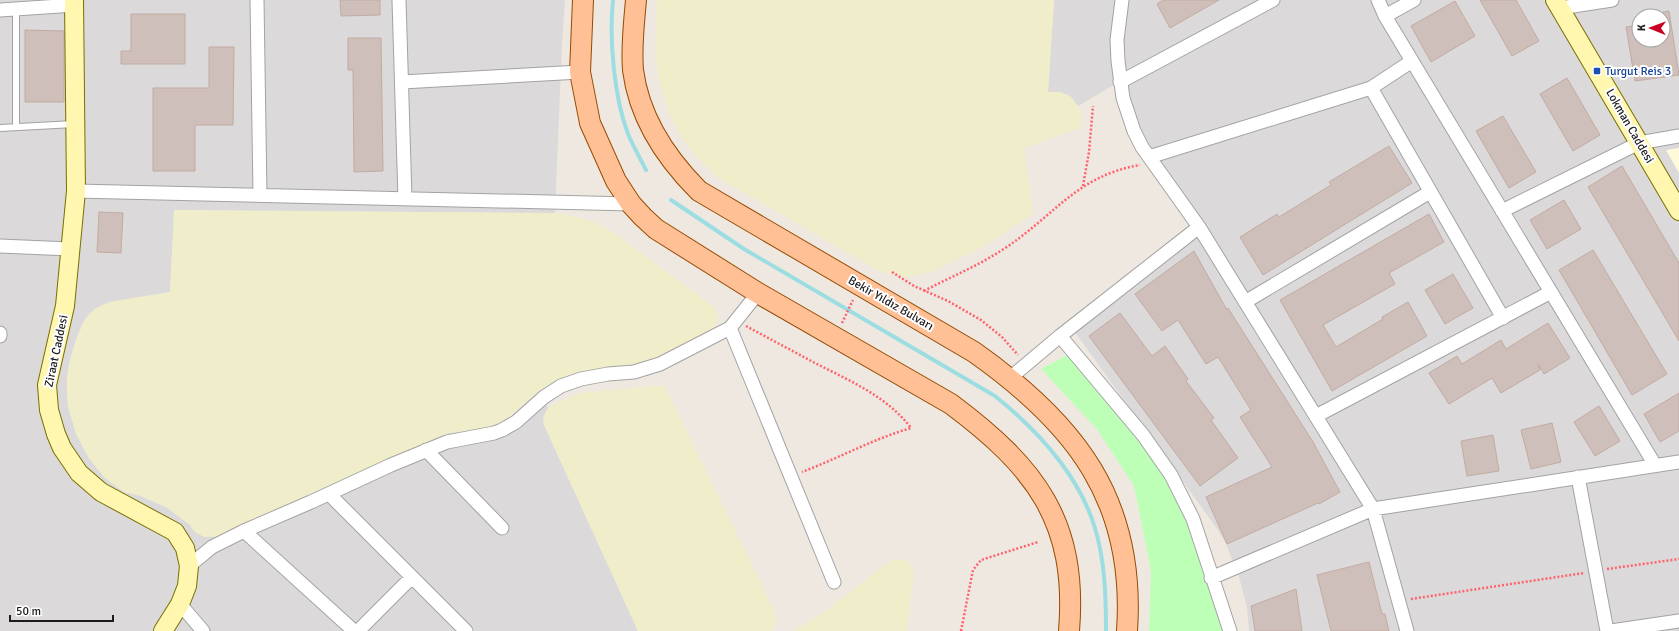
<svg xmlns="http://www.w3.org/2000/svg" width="1679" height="631" viewBox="0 0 1679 631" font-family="Signika,sans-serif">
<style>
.residential{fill:#dbd9d9;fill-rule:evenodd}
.education{fill:#fff9da}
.farmland{fill:#f0edca}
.park{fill:#beffb8}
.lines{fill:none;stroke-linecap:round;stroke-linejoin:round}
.stream{stroke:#9cdde1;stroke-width:4}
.building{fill:#cfbfba;stroke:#c2aba2}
.lane-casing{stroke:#a3a3a3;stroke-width:8}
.street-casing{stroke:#a3a3a3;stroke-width:15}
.secondary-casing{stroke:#777000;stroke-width:20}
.primary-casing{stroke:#954b00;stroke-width:22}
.path{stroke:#ff626c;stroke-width:2.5;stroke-dasharray:2 2;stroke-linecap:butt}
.lane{stroke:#fff;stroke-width:6}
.street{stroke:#fff;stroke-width:13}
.secondary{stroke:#fff6af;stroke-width:18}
.primary{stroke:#ffc096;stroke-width:20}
.transit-dot{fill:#1a4fb4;stroke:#fff;stroke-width:1.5}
.labels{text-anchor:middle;stroke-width:4;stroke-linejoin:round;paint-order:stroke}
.transit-label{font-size:12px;fill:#164399;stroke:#fff;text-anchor:start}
.street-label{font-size:12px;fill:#1c1c1c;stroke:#fff}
</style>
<rect width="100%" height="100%" fill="#efe8e1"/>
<path class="residential" d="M0,0h565l-3,43 -7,170 -380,-3 -5,82 -60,10 -16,7 -8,9 -9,18 -8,27 -2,14 1,29 4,14 10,26 7,12 16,20 19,14 14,3 28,12 13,8 11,10 2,4 24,8 232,-104 31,-3 23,-6 37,-33 9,17 -3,5 -2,10 2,4 93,204h-638z
M1054,0h625v631h-430l-2,-24 -8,-30 -13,-33 -8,-14 -149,-206 133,-98 -50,-66 -33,-78 -41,24 -7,-9 -5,-3 -18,-1zM1639,16h24v24h-24z"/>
<path class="education" d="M1679,148v25l-13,-23z"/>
<path class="farmland" d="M657,0h397l-6,92h12l11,5 10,14v13l-1,4 -56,20 9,66 -52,34 -52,25 -24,4 -16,-3 -8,-2 -161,-93 -23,-21 -19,-26 -7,-15 -11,-31 -5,-32z
M174,210l381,3 14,2 25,7 20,11 100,74 3,5v10l-5,8 -57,29 -26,7 -49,7 -28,10 -13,8 -42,36 -49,6 -232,104h-12l-9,-5 -5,-7 -24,-18 -28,-12 -14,-3 -19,-14 -16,-20 -13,-24 -8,-28 -1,-14v-15l6,-27 10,-27 7,-10 12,-8 8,-3 60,-10z
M664,385l110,225 2,11 -4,10h-134l-93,-204 -2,-9 5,-10 5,-3 26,-12z
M893,559l12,1 4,2 5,8 -7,61h-114l31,-19z"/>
<path class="park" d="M1067,355l25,15 81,107 62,154h-86l2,-60 -17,-85 -38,-58 -55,-59z"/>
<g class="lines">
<path class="stream" d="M613,0c-4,39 1,97 15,134 5,12 12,24 18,36
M671,200l73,49 251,147c42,34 82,76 99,129 11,34 12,71 12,106"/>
</g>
<path class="building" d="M340,0h40v15l-39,1z
M1163,0h56l-49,28 -13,-24z
M1480,0h36l23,41 -27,15z
M1455,1l20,35 -44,26 -20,-36z
M1669,11l10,64 -44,6 -9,-54 13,-2v15h24v-28z
M131,14h54v50h-64v-13h10z
M25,30l39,1v71h-39z
M348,38h33l2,133 -29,1 -1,-102h-5z
M209,47h25l-1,78h-38v46h-42v-83h56z
M1567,78l33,57 -27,16 -33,-57z
M1503,116l33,56 -27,16 -33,-57z
M1389,146l23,37 -149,92 -23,-38 37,-23 2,3 52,-32 -2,-3z
M1622,166l57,97v78l-91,-154z
M1564,200l17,29 -34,20 -17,-29z
M99,212l24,1 -2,40 -24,-1z
M1429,214l15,28 -55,31 6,11 -72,41 13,22 47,-28 -1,-2 26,-15 19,34 -95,55 -52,-91z
M1593,250l74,124 -35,21 -73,-125z
M1194,251l33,59 1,-2 85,134 27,50 -21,12 -1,-1 -91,41 -21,-47 66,-30 -32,-50 11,-7 -33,-53 -12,7 -28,-44 -16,11 -27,-37z
M1453,274l20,34 -28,16 -20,-34z
M1120,313l32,43 13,-10 23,33 -2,2 28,37 -3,2 27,38 -38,28 -111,-150z
M1548,323l22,35 -26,16 -6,-10 2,6 -39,23 -9,-15 -43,26 -20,-31 28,-17 5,8 39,-24 5,9z
M1679,393v38l-19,11 -16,-28z
M1599,406l21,35 -25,15 -21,-34z
M1552,423l9,39 -30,7 -10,-39z
M1493,435l6,36 -32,5 -6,-35z
M1369,562l13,52h3l4,17h-58l-14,-56z
M1296,589l6,42h-47l-4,-25z"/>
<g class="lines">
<g class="lane-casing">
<path id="lane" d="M16,9v117
M0,128l74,-4"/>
</g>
<g class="street-casing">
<path id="street" d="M257,0l3,195
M399,0l6,199
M1122,0l-5,40 1,21 5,37 11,33 8,16 57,80 174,282 34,122
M1378,0l7,16 270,449
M1560,8l52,-8
M0,10l75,-5
M1385,16l29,-16
M402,82l178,-10
M1120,82l153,-82
M1371,88l132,230
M1149,157l222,-69 41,-27
M76,191l555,13
M1502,211l137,-68 40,-7
M0,246l70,3
M1245,302l185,-110
M730,328l104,254
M0,333v3
M1060,336l83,99 28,40 22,44 37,112
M1010,378l50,-42 139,-109
M1316,416l235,-124
M426,450l76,78
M1578,477l29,154
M329,494l137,137
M244,531l110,100
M189,566l23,-19 32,-16 67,-29 80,-37 56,-23 47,-9 8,-3 14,-8 28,-25 17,-11 20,-7 27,-5 26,-2 26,-8 70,-36 28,-35
M1211,578l162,-69 306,-47
M180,604l23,27
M358,631l54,-54
M1611,631l68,-10"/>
</g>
<g class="secondary-casing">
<path id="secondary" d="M74,0l2,191 -11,115 -18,79 2,25 7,24 6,14 17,25 22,19 74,40 10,16 4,18 -2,20 -7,18 -17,27
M1555,0l124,211"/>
</g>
<g class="primary-casing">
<path id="primary" d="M583,0l-3,72 10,51 26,58 15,23 12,13 13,12 102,64 193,111c84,63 127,117 118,227
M636,0c-2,23 -5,47 -3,70 6,47 33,88 66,121l275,161c102,72 162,149 153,279"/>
</g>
<path class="path" d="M1083,186l6,-34 4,-46
M892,272l22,14 34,15 33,19 21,17 16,18
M924,291c26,-14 54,-25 78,-41 51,-32 73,-74 138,-85
M842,323l11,-23
M746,326c22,12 45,24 67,36 35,18 74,34 98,66 -38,11 -72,30 -109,44
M1607,569l72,-10
M1411,599l173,-26
M961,631l12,-61 8,-10 57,-18"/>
<use href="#lane" class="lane"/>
<use href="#street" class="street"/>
<use href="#secondary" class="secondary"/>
<use href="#primary" class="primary"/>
</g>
<rect class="transit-dot" x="1593" y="67" width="8" height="8" rx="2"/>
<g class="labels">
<g class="transit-label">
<text x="1605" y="75">Turgut Reis 3</text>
</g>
<g class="street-label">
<text transform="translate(1630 126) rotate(60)" y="4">Lokman Caddesi</text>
<text transform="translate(891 303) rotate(30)" y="4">Bekir Yıldız Bulvarı</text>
<text transform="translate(56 351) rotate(-78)" y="4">Ziraat Caddesi</text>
</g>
</g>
<g transform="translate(1651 28) rotate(271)"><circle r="19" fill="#ffffff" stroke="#a4a4a4"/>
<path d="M0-3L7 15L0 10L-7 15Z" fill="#c90021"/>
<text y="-6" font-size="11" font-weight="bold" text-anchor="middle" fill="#1c1c1c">K</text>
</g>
<path d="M10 615v6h103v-6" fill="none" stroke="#1c1c1c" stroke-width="2"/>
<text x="16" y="615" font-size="12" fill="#1c1c1c" stroke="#ffffff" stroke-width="3" paint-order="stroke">50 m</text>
</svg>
